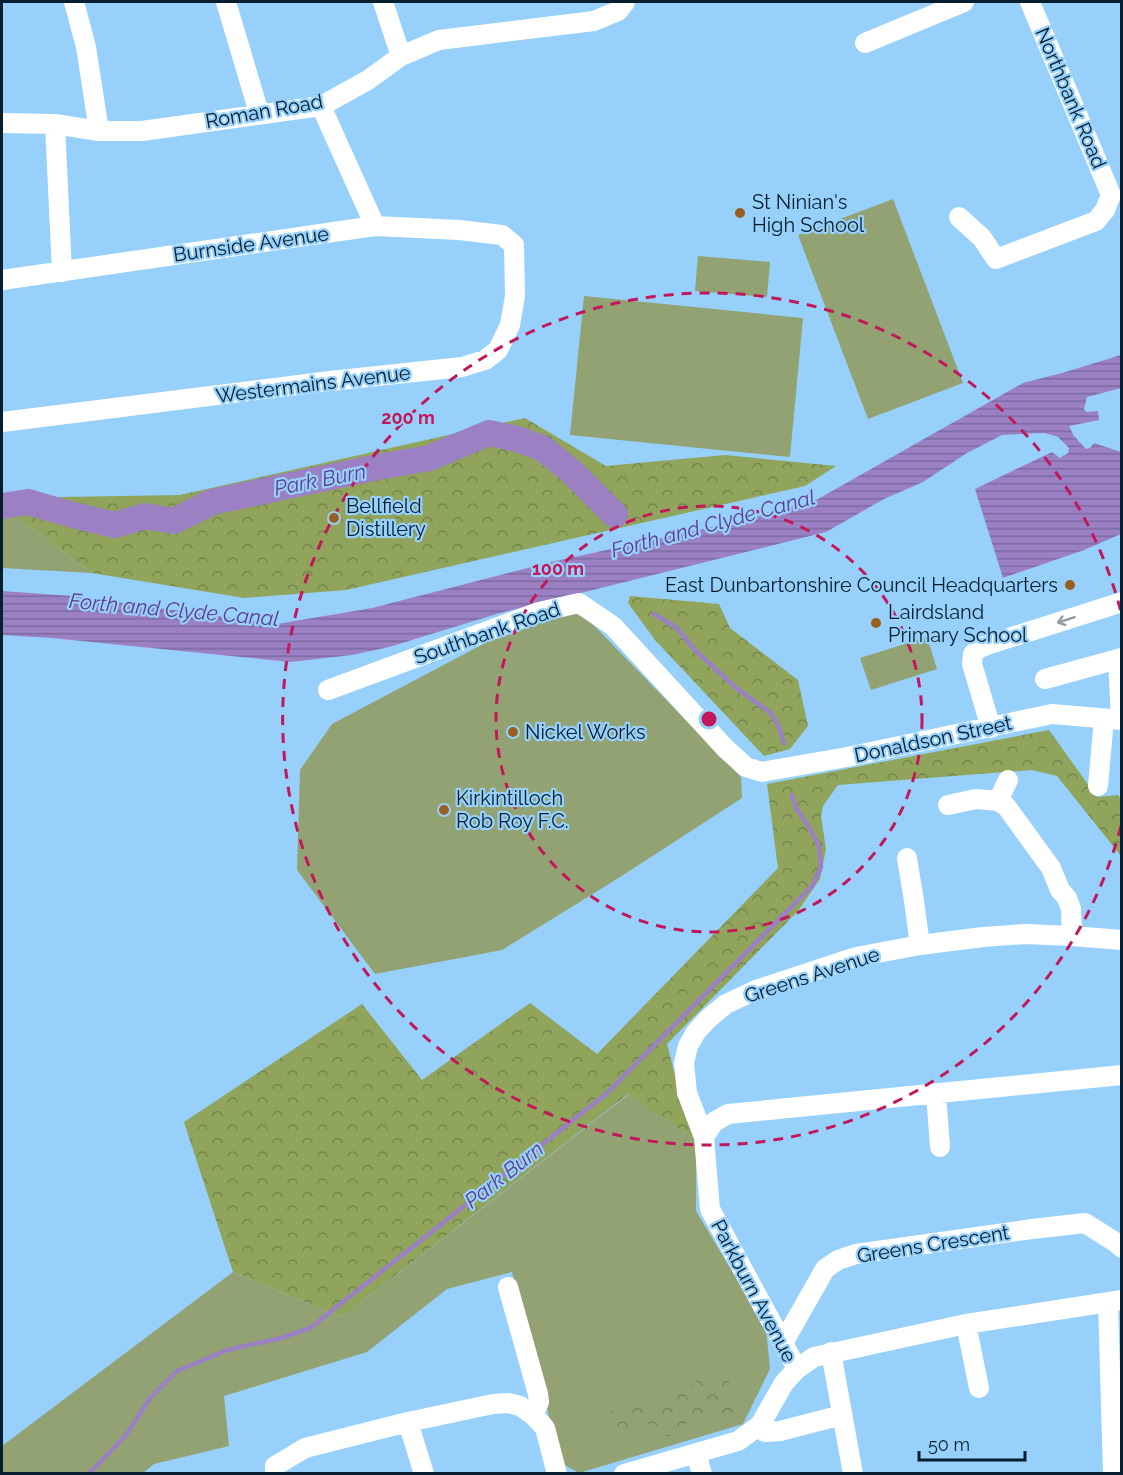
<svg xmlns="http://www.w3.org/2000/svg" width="1123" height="1475" viewBox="0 0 1123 1475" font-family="Raleway,sans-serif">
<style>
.green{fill:#93a272}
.forest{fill:url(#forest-crowns)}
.park{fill:url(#park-crowns)}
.water{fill:url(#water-rules)}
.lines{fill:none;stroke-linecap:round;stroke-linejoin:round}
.stream{stroke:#9b81c4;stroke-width:4.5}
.river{stroke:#9b81c4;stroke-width:26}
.minor{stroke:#fff;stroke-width:20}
.oneway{stroke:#8f9aa1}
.ring{fill:none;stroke:#c2185b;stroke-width:3;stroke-dasharray:10 8}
.poi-dot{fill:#9a5e20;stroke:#96d0fb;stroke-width:2}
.labels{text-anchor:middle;stroke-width:4.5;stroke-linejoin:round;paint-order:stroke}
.street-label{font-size:20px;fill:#071e2e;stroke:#96d0fb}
.poi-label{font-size:20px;fill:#071e2e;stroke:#96d0fb;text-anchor:start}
.water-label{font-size:21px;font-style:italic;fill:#5f3b8c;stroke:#96d0fb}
.centre{fill:#c2185b;stroke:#96d0fb;stroke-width:3}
.ring-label{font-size:18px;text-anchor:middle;font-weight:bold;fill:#c2185b;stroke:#96d0fb;stroke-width:4.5;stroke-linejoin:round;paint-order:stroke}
</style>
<defs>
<pattern id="forest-crowns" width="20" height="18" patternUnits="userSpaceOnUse" patternTransform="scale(1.5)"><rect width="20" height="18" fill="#90a45b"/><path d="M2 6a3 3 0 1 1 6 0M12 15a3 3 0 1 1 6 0" fill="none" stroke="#74854c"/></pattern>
<pattern id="park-crowns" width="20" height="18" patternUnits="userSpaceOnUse" patternTransform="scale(1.5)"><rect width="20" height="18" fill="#93a272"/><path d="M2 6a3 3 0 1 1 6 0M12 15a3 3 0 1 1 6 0" fill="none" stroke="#76835e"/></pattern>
<pattern id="water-rules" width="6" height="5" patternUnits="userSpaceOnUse" patternTransform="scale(1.5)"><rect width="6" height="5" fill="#9b81c4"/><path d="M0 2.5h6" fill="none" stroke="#7c69a0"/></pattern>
</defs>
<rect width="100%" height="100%" fill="#96d0fb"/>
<path class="green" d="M893,199l70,184 -95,36 -70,-184z
M698,256l72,6 -3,35 -72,-6z
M584,296l219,22 -13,139 -220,-22z
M2,507l90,66 -90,-5z
M578,609l163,168 1,21 -125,81 -115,71 -127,24 -78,-104 3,-100 32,-46 155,-82z
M927,637l10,32 -66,21 -11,-32z
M629,1094l65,45 2,8v64l70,117 4,41 -27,55 -164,49 -18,-10 -49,-191 -65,17 -80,63 -143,44 5,50 -75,18 -11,9 -141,1v-28l231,-174 109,45z"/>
<path class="forest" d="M525,418l81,48 119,-11 111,11 -31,20 -459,104 -102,8 -152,-25 -90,-66v-9l178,-3z
M630,596l89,8 11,24 68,52 10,46 -18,23 -26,7 -109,-116 -27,-37z
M1049,730l48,67 21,-2 3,5v56l-64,-80 -25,-6 -194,15 -15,21 -2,10 5,33 -6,30 -22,32 -131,133 19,74 8,21 -66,-45 -286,223 -109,-45 -49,-150 178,-118 60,76 108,-77 67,51 181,-186 -11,-84z"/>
<path class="park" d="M727,1371l7,33 6,3v6l-55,11c-9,16 -23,16 -32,-1l-46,8 -3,-19 70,-13 6,-6 -1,-5 18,-4 -1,-7z"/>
<path class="water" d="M1121,355v33l-34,9 -3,12 2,3 12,-1 1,9 -30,6 5,10 12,13 4,-1 4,-5 27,9v82l-37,16 -81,28 -28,-89 77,-37 8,6 8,-5 1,-5 -11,-11 -13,-4 -43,2 -35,18 -44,29 -39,17 -58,33 -326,81 -111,34 -37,8 -62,7 -238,-24 -50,-3v-44l70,5 205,28 95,-16 179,-46 194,-42 73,-21 205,-116 39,-10z"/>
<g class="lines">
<path class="stream" d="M654,614l23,14 18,22 40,37 36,26 8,14 5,16
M89,1474l37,-39 24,-37 27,-27 50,-21 54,-12 29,-10 296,-234 206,-208 9,-19 -2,-21 -10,-19 -13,-19 -4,-13"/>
<path class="river" d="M2,506l26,-4 45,13 42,10 30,-9 29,5 38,-19 166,-35 51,-9 60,-25 28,6 25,9 29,23 44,44"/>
<path class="minor" d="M74,2l12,45 13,84
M226,2l33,111
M383,2l18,54
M1030,2l81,193
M865,43l99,-41
M321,106l54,120
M2,123l53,1 44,7h43l179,-25 47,-26 33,-24 38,-16 155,-19 24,-10 7,-9
M55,124l7,148
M959,217l23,21 14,21 100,-38 9,-11 6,-15
M2,280l373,-54 84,4 43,5 12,10 1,51 -5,29 -12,25 -13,10 -23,7 -132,14 -328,41
M1118,659l3,61
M1045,679l77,-21
M328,690l211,-78 40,-9 34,23 112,122 21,19 16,5 85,-15 205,-43 70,6
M991,728l-19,-64 1,-10 6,-6 11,-4 132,-42
M1098,786l6,-67
M998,801l10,-21
M948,805l28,-6 22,2 8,5 45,62 9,22 7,8 4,11 1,27
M907,858l7,43 6,44
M936,1093l4,54
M704,1137l10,-15 14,-8 394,-39
M508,1287l30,107 1,8 -6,13
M1108,1302l5,172
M966,1324l13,64
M783,1343l42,-74 13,-9 18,-6 176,-25 53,-6 30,19 7,6
M831,1352l22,122
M797,1369l-87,-160 -6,-72 -17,-44 -3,-30 4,-17 8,-14 13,-14 17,-14 30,-14 100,-33 64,-12 63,-8 42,-3 47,2 50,4
M408,1422l16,52
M760,1425l5,7 15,-1 62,-16
M696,1453l6,21
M275,1474v-8l30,-18 103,-26 85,-18 15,-1 12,3 13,9 12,13 12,46
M624,1474l114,-33 22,-16 24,-42 13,-14 17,-12 152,-33 156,-24"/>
</g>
<defs><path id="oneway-shaft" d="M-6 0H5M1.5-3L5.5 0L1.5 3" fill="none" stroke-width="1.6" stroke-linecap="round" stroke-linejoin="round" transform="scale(1.5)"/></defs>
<use class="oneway" href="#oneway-shaft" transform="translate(1066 620) rotate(162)"/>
<g class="ring">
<circle cx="709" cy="719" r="213"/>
<path d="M1121 826A426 426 0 1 1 1121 612"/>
</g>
<g class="poi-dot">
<circle cx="740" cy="213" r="6"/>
<circle cx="334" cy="518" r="6"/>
<circle cx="1070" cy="585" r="6"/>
<circle cx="876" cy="623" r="6"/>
<circle cx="513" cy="732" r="6"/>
<circle cx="444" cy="810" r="6"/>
</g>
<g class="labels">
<g class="street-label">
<text transform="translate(1071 98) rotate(67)" y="7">Northbank Road</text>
<text transform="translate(264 111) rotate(-10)" y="7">Roman Road</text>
<text transform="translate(251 244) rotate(-8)" y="7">Burnside Avenue</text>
<text transform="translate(313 384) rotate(-7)" y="7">Westermains Avenue</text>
<text transform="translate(487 633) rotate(-19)" y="7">Southbank Road</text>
<text transform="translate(933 739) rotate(-12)" y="7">Donaldson Street</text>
<text transform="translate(812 975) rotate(-18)" y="7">Greens Avenue</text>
<text transform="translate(933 1244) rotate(-9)" y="7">Greens Crescent</text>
<text transform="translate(754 1291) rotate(62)" y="7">Parkburn Avenue</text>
</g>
<g class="poi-label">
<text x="752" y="209">St Ninian's<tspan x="752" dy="23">High School</tspan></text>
<text x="346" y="513">Bellfield<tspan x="346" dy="23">Distillery</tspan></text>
<text x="1058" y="592" text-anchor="end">East Dunbartonshire Council Headquarters</text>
<text x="888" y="619">Lairdsland<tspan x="888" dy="23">Primary School</tspan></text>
<text x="525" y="739">Nickel Works</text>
<text x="456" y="805">Kirkintilloch<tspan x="456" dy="23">Rob Roy F.C.</tspan></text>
</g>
<g class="water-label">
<text transform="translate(320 480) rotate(-11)" y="7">Park Burn</text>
<text transform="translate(713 524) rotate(-15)" y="7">Forth and Clyde Canal</text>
<text transform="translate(174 610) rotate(5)" y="7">Forth and Clyde Canal</text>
<text transform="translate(504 1175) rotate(-38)" y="7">Park Burn</text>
</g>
</g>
<circle cx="709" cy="719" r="9" class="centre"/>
<g class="ring-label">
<text x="408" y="424">200 m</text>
<text x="558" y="575">100 m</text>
</g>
<rect width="1123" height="1475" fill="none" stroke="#071e2e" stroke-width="6"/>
<path d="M919 1451v9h106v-9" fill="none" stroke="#071e2e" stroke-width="3"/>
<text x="928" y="1451" font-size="18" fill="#071e2e" stroke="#96d0fb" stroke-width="4.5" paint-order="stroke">50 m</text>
</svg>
